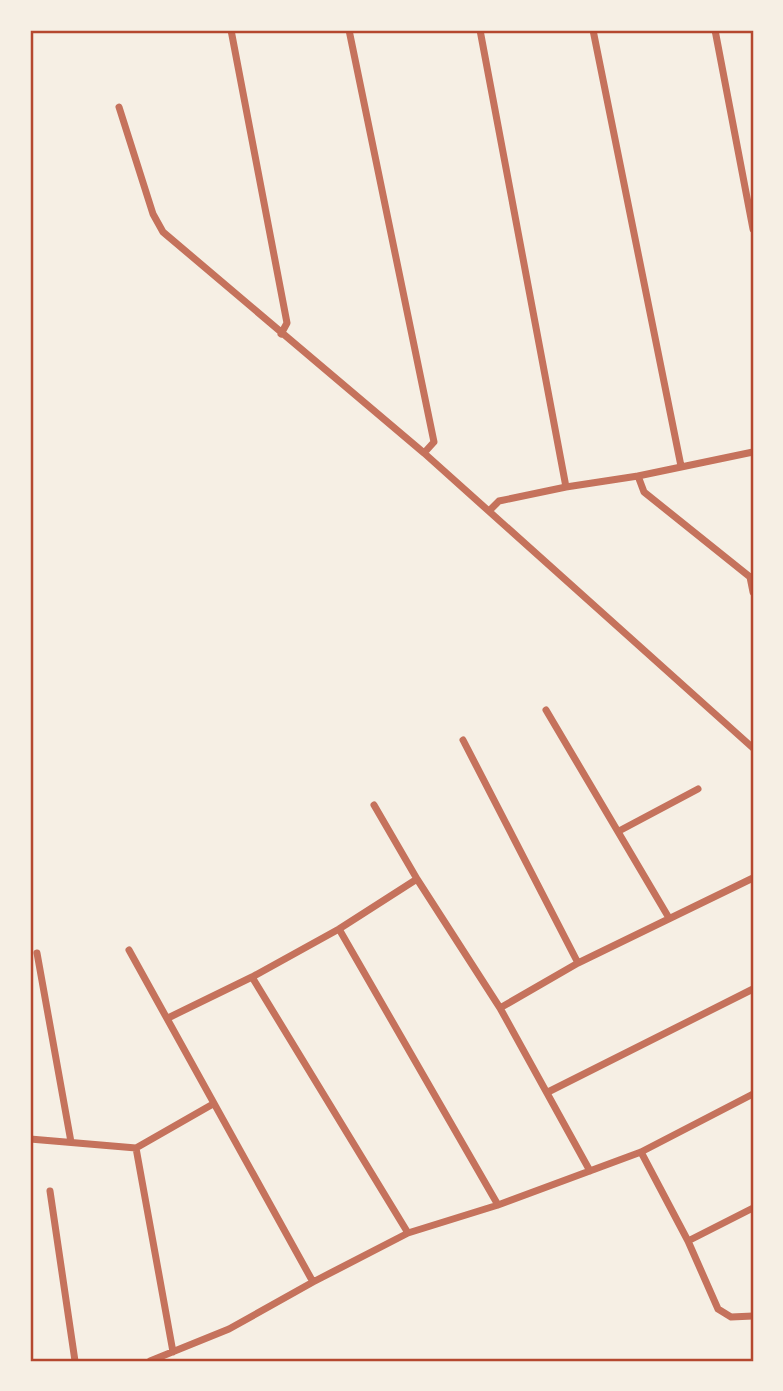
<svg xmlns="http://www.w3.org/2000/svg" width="783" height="1391" viewBox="0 0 783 1391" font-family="'PT Serif',serif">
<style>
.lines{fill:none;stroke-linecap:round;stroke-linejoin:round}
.minor{stroke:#c5725c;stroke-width:7}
.neatline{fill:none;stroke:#b5482f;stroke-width:2.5}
</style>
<rect width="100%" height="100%" fill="#f6efe4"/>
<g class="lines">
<path class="minor" d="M231,30l56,293 -6,11
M349,30l85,412 -10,11
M480,30l86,457
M593,30l88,436
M715,30l38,199
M119,107l34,107 10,18 261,221 329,295
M638,476l115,-24
M489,511l10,-10 67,-14 72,-11 6,16 106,85 3,-1
M750,577l3,15
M546,710l123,208
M463,740l115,223
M374,805l43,74 83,129 90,163
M619,831l79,-42
M339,929l159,276
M129,950l184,332
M37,953l34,189
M252,977l156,256
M500,1008l78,-45 175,-85
M168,1018l84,-41 87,-48 78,-50
M548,1092l205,-103
M30,1139l106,9 77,-44
M136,1148l37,204
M641,1152l47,89 30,68 13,8 22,-1
M50,1191l25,170
M688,1241l65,-33
M150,1361l79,-32 84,-47 95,-49 90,-28 143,-53 112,-58"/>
</g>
<rect width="783" height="1391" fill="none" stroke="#f6efe4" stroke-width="63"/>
<rect x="32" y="32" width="720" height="1328" class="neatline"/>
</svg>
